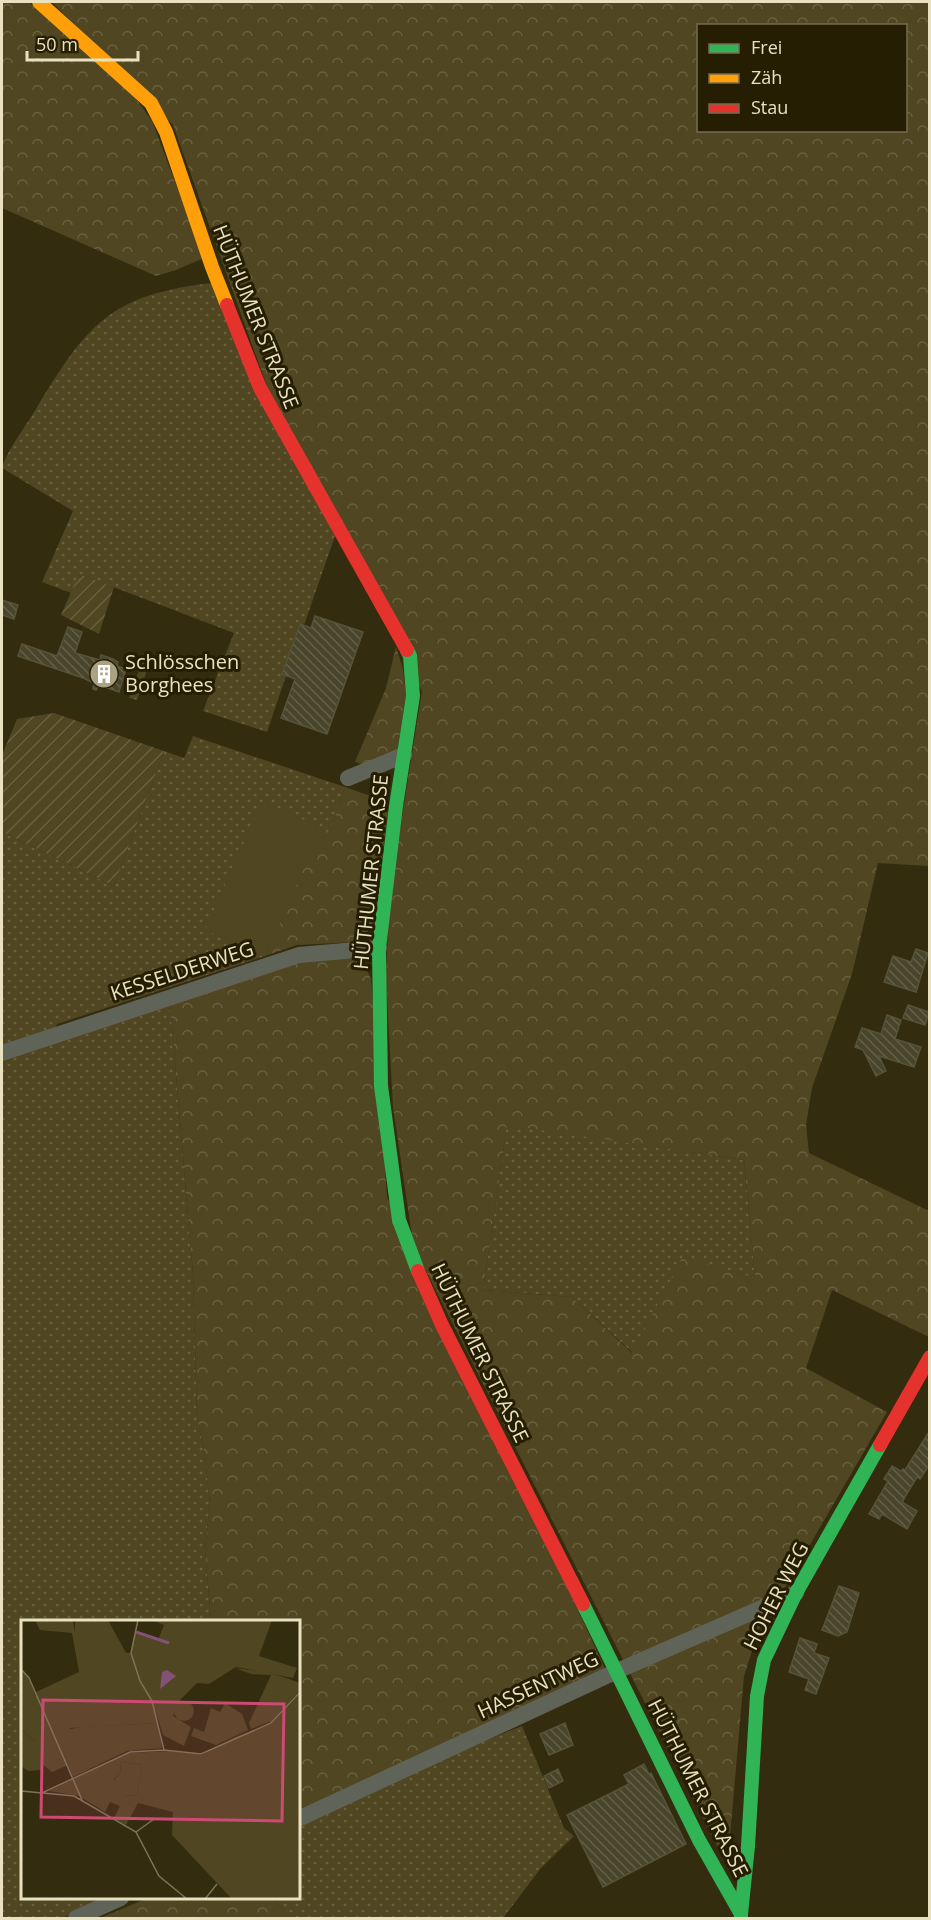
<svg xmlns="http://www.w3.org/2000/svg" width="931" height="1920" viewBox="0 0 931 1920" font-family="'Open Sans',sans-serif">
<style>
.grass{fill:url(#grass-dots)}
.forest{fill:url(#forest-crowns);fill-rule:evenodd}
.garden{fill:url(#garden-furrows)}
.pitch{fill:#504621}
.building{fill:url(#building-back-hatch);stroke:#555339;stroke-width:1.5}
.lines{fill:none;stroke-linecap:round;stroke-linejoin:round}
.street{stroke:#606458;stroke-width:16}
.fast{stroke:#30b455;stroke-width:14}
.slow{stroke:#ff9f0a;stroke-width:14}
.jam{stroke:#e5322d;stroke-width:14}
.labels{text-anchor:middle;stroke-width:6;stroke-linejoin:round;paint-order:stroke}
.street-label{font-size:20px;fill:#eae1c1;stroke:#251e03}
.poi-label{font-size:20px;fill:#eae1c1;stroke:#251e03;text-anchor:start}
.inset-river{fill:none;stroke:#845176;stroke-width:3}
.inset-road{fill:none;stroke:#7c7456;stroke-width:1.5}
.view{fill:#cc4a74;fill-opacity:0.15;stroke:#cc4a74;stroke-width:3}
.inset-edge{fill:none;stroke:#eae1c1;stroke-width:3}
</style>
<defs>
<pattern id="grass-dots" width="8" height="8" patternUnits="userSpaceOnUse" patternTransform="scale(1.5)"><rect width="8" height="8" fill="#504621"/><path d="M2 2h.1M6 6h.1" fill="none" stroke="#69603f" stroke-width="1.8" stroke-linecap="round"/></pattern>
<pattern id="forest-crowns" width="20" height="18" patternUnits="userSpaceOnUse" patternTransform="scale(1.5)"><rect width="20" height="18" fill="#504621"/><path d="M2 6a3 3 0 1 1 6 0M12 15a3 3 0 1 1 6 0" fill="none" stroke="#69603f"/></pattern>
<pattern id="garden-furrows" width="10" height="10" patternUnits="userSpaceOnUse" patternTransform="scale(1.5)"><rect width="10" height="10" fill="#504621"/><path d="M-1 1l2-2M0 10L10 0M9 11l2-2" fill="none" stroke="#69603f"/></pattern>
<pattern id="building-back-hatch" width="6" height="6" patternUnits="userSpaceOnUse" patternTransform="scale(1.5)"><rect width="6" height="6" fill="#48452a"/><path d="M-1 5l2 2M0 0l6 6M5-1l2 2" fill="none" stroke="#636047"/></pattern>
</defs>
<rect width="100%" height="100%" fill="#332c0f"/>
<path class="grass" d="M213,283l122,253 -31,89 -5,-1 -17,50 4,2 -19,56 -64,-21 31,-78 -155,-59 -8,19 -29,-11 31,-71 -71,-43c5,-18 24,-42 34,-59 51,-85 75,-115 177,-126z
M142,662l7,2 -12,36 -8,-2z
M193,736l152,51 -15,46 -12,-4 -53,127 -208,68 -8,18 121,-39 23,272 4,143 8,38 5,48 -5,46 6,71 -189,1v276h86l-46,20h-60v-1086l112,54 50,-135 20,7z
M507,1124l237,36 11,118 -72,-21 -50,96 -61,-56 -89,-7z
M522,1726l42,102 10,8 -33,32 -38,50h-215l-14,-20h24l1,-84z"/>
<path class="forest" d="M2,2h27l105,94 18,25 52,137 -28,12 -20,6 -154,-68z
M52,2h877v864l-51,-3 -26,111 -40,114 -6,37 3,28 120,58v126l-97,-47 -26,78 81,44 -101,174 -23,31 -19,59 -16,183h-4l-301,-594 -11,-29 -19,-129 -7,-128 3,-81 33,-207 -154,-302 -95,-264zM698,26h208v104h-208zM507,1125l237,35 11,118 -72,-22 -51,97 -60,-56 -89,-7z
M396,647l7,22 3,27 -11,69 -10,7 -30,-10 31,-74z
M345,787l37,13 6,11 -15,116 -17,15 -59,3 -32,11 53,-127 12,3z
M349,958l15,6 7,15 16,218 219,474 -307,141 -1,-190 -87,-1 -6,-71 5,-46 -5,-48 -8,-38 -4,-143 -23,-272 130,-43z
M148,1898h126l14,20h-188z"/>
<path class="garden" d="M79,574l35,13 -15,47 -38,-19z
M54,713l110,38 -50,135 -112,-54v-77l15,-36z"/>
<path class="pitch" d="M262,801l60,27 -57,128 -60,-26z"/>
<path class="building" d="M2,600l16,5 -4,14 -12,-4z
M315,616l48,16 -36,102 -46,-16 14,-39 -13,-5 18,-50 11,4z
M68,627l14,5 -7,21 25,7 1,-5 12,4 5,3 -1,4 9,3 -7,23 -20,-7 -3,5 -3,-1 1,-6 -11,-5 -65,-22 4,-12 35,12z
M916,949l12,4 -12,39 -32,-10 9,-26 18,6z
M908,1005l21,7 -4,13 -22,-7z
M887,1015l14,5 -6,19 26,8 -7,20 -35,-11 7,15 -10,5 -13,-26 -8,-3 7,-19 19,6z
M930,1430v34l-10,15 -3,-2 -15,25 15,9 -10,18 -25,-15 -3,5 -10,-5 19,-33 -4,-2 8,-13 9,5 2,-2 2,1z
M839,1586l20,7 -12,39 -9,4 -16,-6z
M800,1638l17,6 -3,9 15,5 -13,36 -11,-4 4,-11 -20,-7z
M565,1723l8,22 -24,10 -9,-21z
M644,1764l5,10 2,-1 35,71 -83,43 -36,-72 62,-31 -5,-9z
M558,1769l5,12 -14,7 -5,-12z"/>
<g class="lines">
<path class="street" d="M348,778l56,-23
M2,1053l297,-98 80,-7
M298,1819l319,-148 179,-78
M76,1918l45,-20"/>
<path class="fast" d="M407,650l3,6 3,40 -17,110 -17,142 2,138 18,134 19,51
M583,1604l116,236 42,74v4
M741,1914l7,-68 9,-150 7,-36 32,-67 84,-148"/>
<path class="slow" d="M39,2l112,101 15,29 46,135 15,38"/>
<path class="jam" d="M227,305l33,83 147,262
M418,1271l24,54 141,279
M880,1445l50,-88"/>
</g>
<defs>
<g id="building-disc" transform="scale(1.5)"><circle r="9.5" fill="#aaa283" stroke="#251e03"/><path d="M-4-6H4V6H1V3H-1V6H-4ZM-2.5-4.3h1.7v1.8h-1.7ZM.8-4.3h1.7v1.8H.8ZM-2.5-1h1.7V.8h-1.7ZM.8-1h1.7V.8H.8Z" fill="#fff"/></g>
</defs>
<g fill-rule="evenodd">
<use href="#building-disc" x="104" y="674"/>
</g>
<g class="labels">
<g class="street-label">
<text transform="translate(256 317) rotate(68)" y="7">HÜTHUMER STRASSE</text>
<text transform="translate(371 872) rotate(-84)" y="7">HÜTHUMER STRASSE</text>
<text transform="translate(182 971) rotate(-18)" y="7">KESSELDERWEG</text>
<text transform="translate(480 1353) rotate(64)" y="7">HÜTHUMER STRASSE</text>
<text transform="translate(776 1596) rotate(-63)" y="7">HOHER WEG</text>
<text transform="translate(538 1685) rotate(-25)" y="7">HASSENTWEG</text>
<text transform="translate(698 1788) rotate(63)" y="7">HÜTHUMER STRASSE</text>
</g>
<g class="poi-label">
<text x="125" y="669">Schlösschen<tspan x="125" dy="23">Borghees</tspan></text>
</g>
</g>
<g transform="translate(21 1620)">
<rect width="279" height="279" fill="#332c0f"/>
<path d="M14,0h38l2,13v-13h33l18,33h5l4,-20 23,7 6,-15 -12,-5h120l-13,36 38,12 -4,10 -57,-11 -27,17 -12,-1 -16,16 -8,17 18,11 -7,19 -21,-11 -8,-26 3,14 -88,5 -4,38 -14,6 -11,-9v7l-13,1 -7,-5v-36l14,11 1,-49 43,-20 -7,-39 -32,-3zM204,83l17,11 6,16 -32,15 -25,-9 3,-8 10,4 7,-24 9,4zM100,142l21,3 -5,30 -15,1 -9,-15 7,-8z" fill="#504621"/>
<path d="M214,48l32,4 22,7 11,4v7l-28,31 -21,8 -2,-6 22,-48 -20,-1zM0,50l7,8 22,51 -15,12 -14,-11zM279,73v206h-68l-60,-64 1,-23 -35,-9 -12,22 -12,-7 6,-12 -10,-4 -5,10 -26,-16 -30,-5 79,-38 42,-2 32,4 33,-18 33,-12zM100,142l21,3 -5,30 -15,1 3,-9 -12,-7 7,-7zM137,103l4,25 -35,3 -54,26 -19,-45 27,-5z" fill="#504621" fill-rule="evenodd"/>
<path d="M153 91a10 10 0 1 1 20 0a10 10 0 1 1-20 0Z" fill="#504621"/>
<path d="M146,50l9,6 -16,13 2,-17z" fill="#845176"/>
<path class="inset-river" d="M115,12l33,11"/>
<path class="inset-road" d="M117,0l-7,33 9,28 12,20 12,49M0,49l8,9 53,122M0,171l21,2 88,-41 34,-2 37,4 70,-31 29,-31M22,173l31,3 62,36 23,44 28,23M115,212l18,-13M184,279l12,-15"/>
<path class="view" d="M22,80l241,4 -2,117 -241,-4z"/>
<rect width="279" height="279" class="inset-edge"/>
</g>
<rect width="931" height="1920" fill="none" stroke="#eae1c1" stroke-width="6"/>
<rect x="697" y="24" width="210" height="108" fill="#251e03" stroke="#746c4f" stroke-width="1.5"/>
<rect x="709" y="44" width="30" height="9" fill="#30b455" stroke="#746c4f" stroke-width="1.5"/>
<text x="751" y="54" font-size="18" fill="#eae1c1">Frei</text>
<rect x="709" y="74" width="30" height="9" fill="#ff9f0a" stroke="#746c4f" stroke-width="1.5"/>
<text x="751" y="84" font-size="18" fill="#eae1c1">Zäh</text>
<rect x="709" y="104" width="30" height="9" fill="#e5322d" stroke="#746c4f" stroke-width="1.5"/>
<text x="751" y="114" font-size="18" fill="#eae1c1">Stau</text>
<path d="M27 51v9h111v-9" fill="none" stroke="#eae1c1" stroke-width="3"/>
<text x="36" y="51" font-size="18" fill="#eae1c1" stroke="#251e03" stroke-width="4.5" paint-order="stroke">50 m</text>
</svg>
